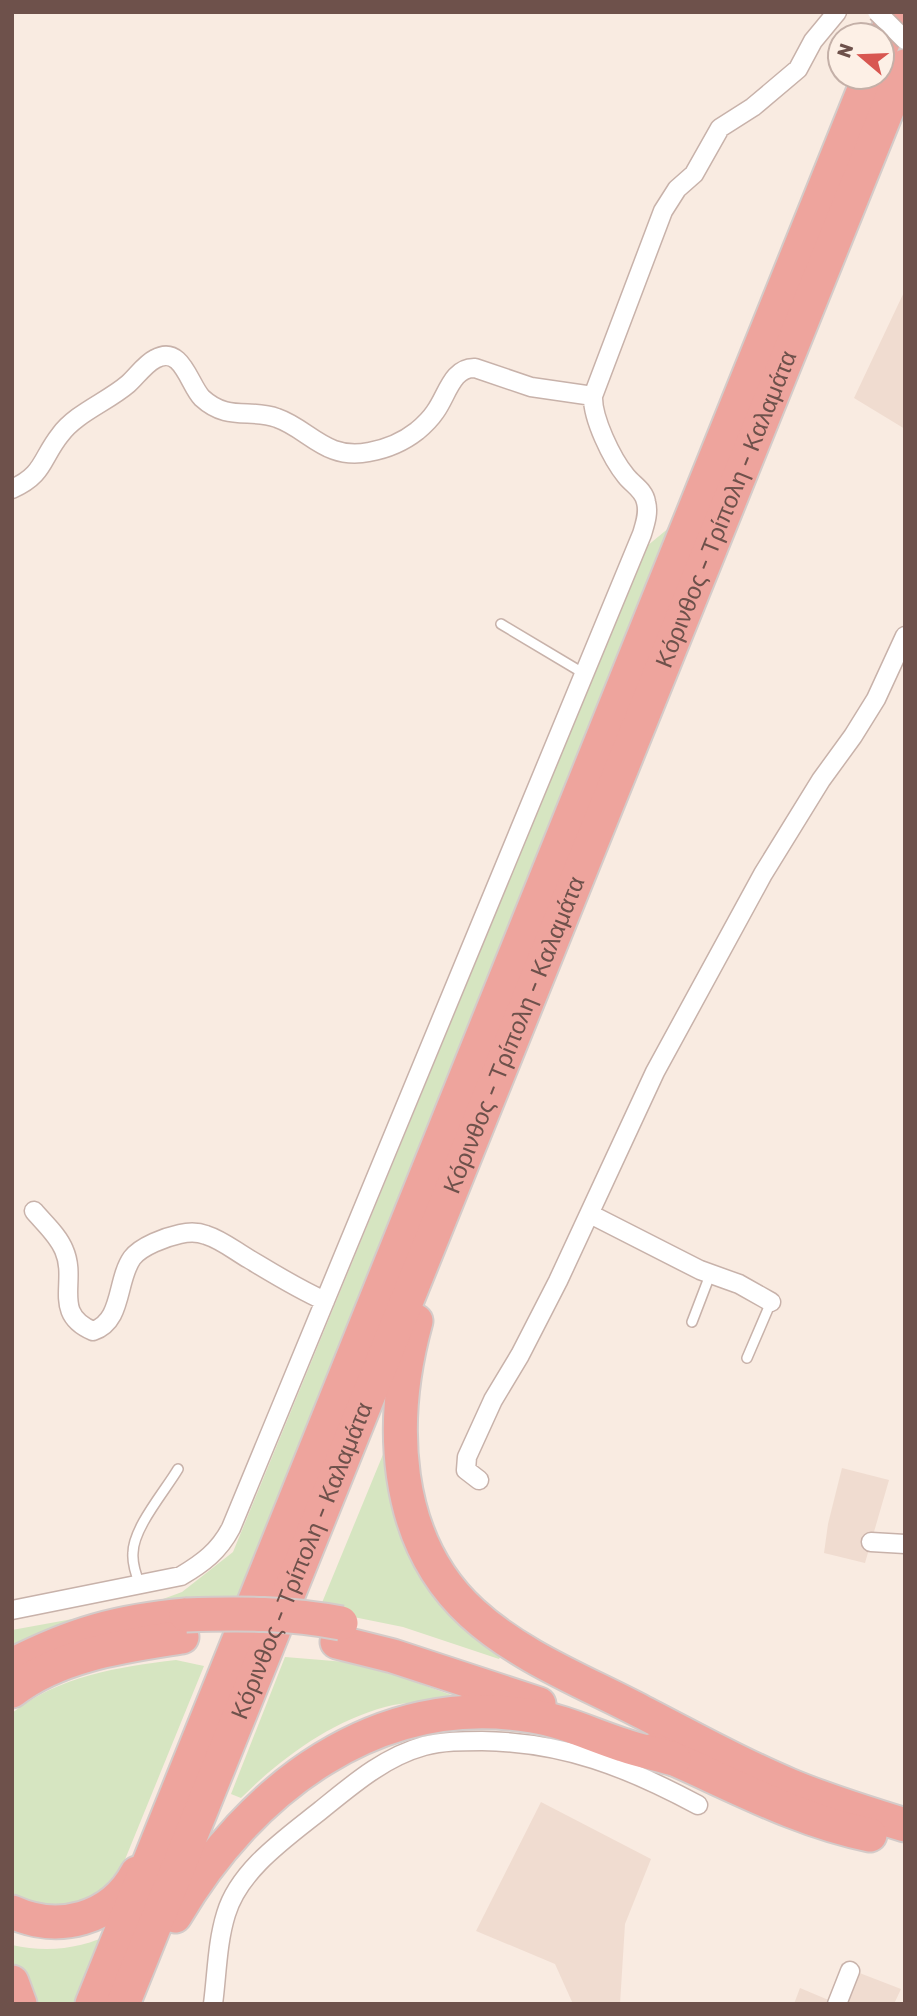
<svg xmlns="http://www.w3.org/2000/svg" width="917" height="2016" viewBox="0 0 917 2016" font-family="Rubik,sans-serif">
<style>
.residential{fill:#f0dcd0}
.green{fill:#d6e5c1}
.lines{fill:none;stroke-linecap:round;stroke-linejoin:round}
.service-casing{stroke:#c8b2aa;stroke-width:12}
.minor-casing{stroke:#c8b2aa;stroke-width:21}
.motorway-casing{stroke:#d4cbc9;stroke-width:37}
.service{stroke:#fff;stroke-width:9}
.minor{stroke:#fff;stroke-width:18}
.motorway{stroke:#eea49d;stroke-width:33}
.minor-bridge-casing{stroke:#c8b2aa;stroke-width:21;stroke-linecap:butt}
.motorway-bridge-casing{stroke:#d4cbc9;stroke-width:37;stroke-linecap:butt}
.minor-bridge{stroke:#fff;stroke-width:18}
.motorway-bridge{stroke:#eea49d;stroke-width:33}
.labels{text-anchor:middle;stroke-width:7;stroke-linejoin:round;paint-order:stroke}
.street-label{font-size:24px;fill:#6e514b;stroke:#fdf0e6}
</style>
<rect width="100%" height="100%" fill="#f9ebe1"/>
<path class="residential" d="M905,290v139l-51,-31z
M842,1468l47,12 -24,83 -41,-10 4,-29z
M541,1802l110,57 -26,65 -5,80h-47l-18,-40 -79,-33z
M857,1972l44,17 -7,15h-51z
M800,1988l38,16h-44z"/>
<path class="green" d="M670,527l-433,1075 -225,47v-19l132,-24 38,-14 51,-40 414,-1006z
M398,1418l5,79 103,151 -7,11 -96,-32 -84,-17z
M285,1657l61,5 55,15 53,19c-23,7 -47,5 -69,11 -55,15 -105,52 -144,91l-10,-4z
M176,1660l28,6 -80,196c-13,18 -33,43 -55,47 -14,3 -42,-4 -57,-5v-191c47,-37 106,-46 164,-53z
M114,1932l-31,72h-61l-10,-24v-35c35,8 71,4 102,-13z"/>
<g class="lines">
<g class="service-casing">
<path id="service" d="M501,624l82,49
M692,1322l18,-47
M747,1358l24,-56
M140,1585c-4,-10 -8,-21 -7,-32 0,-25 32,-62 45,-84"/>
</g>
<g class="minor-casing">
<path id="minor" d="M12,489c32,-14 29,-30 48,-54 16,-22 47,-33 68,-51 8,-7 17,-20 27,-25 27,-15 34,26 47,39 26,24 48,10 75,20 32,11 49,43 92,34 17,-3 34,-10 48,-21 6,-5 14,-13 18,-19 12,-16 17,-45 40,-44l56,19 62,9
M34,1211c10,12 24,24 30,39 14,32 -13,63 29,81 30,-10 23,-50 39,-73 9,-12 34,-21 48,-24 9,-2 18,-2 26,1 16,5 29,16 43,24 25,15 49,30 76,42
M590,1214l110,56 39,14 32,18
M479,1480l-13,-10 1,-13 26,-57 27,-45 38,-74 97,-209 108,-198 58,-94 32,-44 23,-37 29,-63
M871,1542l34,2
M12,1610l169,-34c22,-13 38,-25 50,-48l411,-994c3,-10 7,-21 4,-32 -2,-12 -13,-17 -20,-26 -14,-17 -34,-58 -33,-80l70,-185 14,-22 17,-15 26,-46 33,-21 45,-38 15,-28 24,-29
M213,2004c4,-30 4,-61 13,-90 13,-44 60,-76 95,-104 31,-25 63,-53 103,-64 19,-5 39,-5 58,-5 82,1 145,26 216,64
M837,2004l13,-33"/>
</g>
<g class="motorway-casing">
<g id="motorway">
<path d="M882,45l13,-33"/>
<path d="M416,1321c-27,98 -25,218 56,292 48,44 113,69 170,99 49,25 96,52 147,73 38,16 77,28 116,40"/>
<path d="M337,1642l56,14 146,48"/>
<path d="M12,1665c61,-31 106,-44 174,-50"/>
<path d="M12,1691c48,-37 113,-45 170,-54"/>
<path d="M654,1750c71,30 140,70 216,85"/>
<path d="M12,1912c46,21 100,8 125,-39"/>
<path d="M175,1916c74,-127 203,-226 357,-200 32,5 60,19 91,29 17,6 34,9 51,14"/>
<path d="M12,1982l8,22"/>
<path d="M92,2004l777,-1927"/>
<path id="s1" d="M123,2004l782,-1938"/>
</g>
</g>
<use href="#service" class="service"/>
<use href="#minor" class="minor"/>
<use href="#motorway" class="motorway"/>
<g class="minor-bridge-casing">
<path id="minor-bridge" d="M877,12l28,28"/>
</g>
<g class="motorway-bridge-casing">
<path id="motorway-bridge" d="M186,1615c53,-2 103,-2 155,8"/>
</g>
<use href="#minor-bridge" class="minor-bridge"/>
<use href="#motorway-bridge" class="motorway-bridge"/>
</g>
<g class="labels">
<g class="street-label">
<text dy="8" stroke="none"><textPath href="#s1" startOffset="1612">Κόρινθος - Τρίπολη - Καλαμάτα</textPath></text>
<text dy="8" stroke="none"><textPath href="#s1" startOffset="1045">Κόρινθος - Τρίπολη - Καλαμάτα</textPath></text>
<text dy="8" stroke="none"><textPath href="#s1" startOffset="478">Κόρινθος - Τρίπολη - Καλαμάτα</textPath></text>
</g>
</g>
<rect width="917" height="2016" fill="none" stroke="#6e514b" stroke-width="28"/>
<g transform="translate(861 56) rotate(289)"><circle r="33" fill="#fdf0e6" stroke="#c4b0a8" stroke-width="2"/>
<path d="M0-5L12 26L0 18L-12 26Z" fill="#d85751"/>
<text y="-10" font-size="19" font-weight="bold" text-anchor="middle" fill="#6e514b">N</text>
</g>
</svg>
